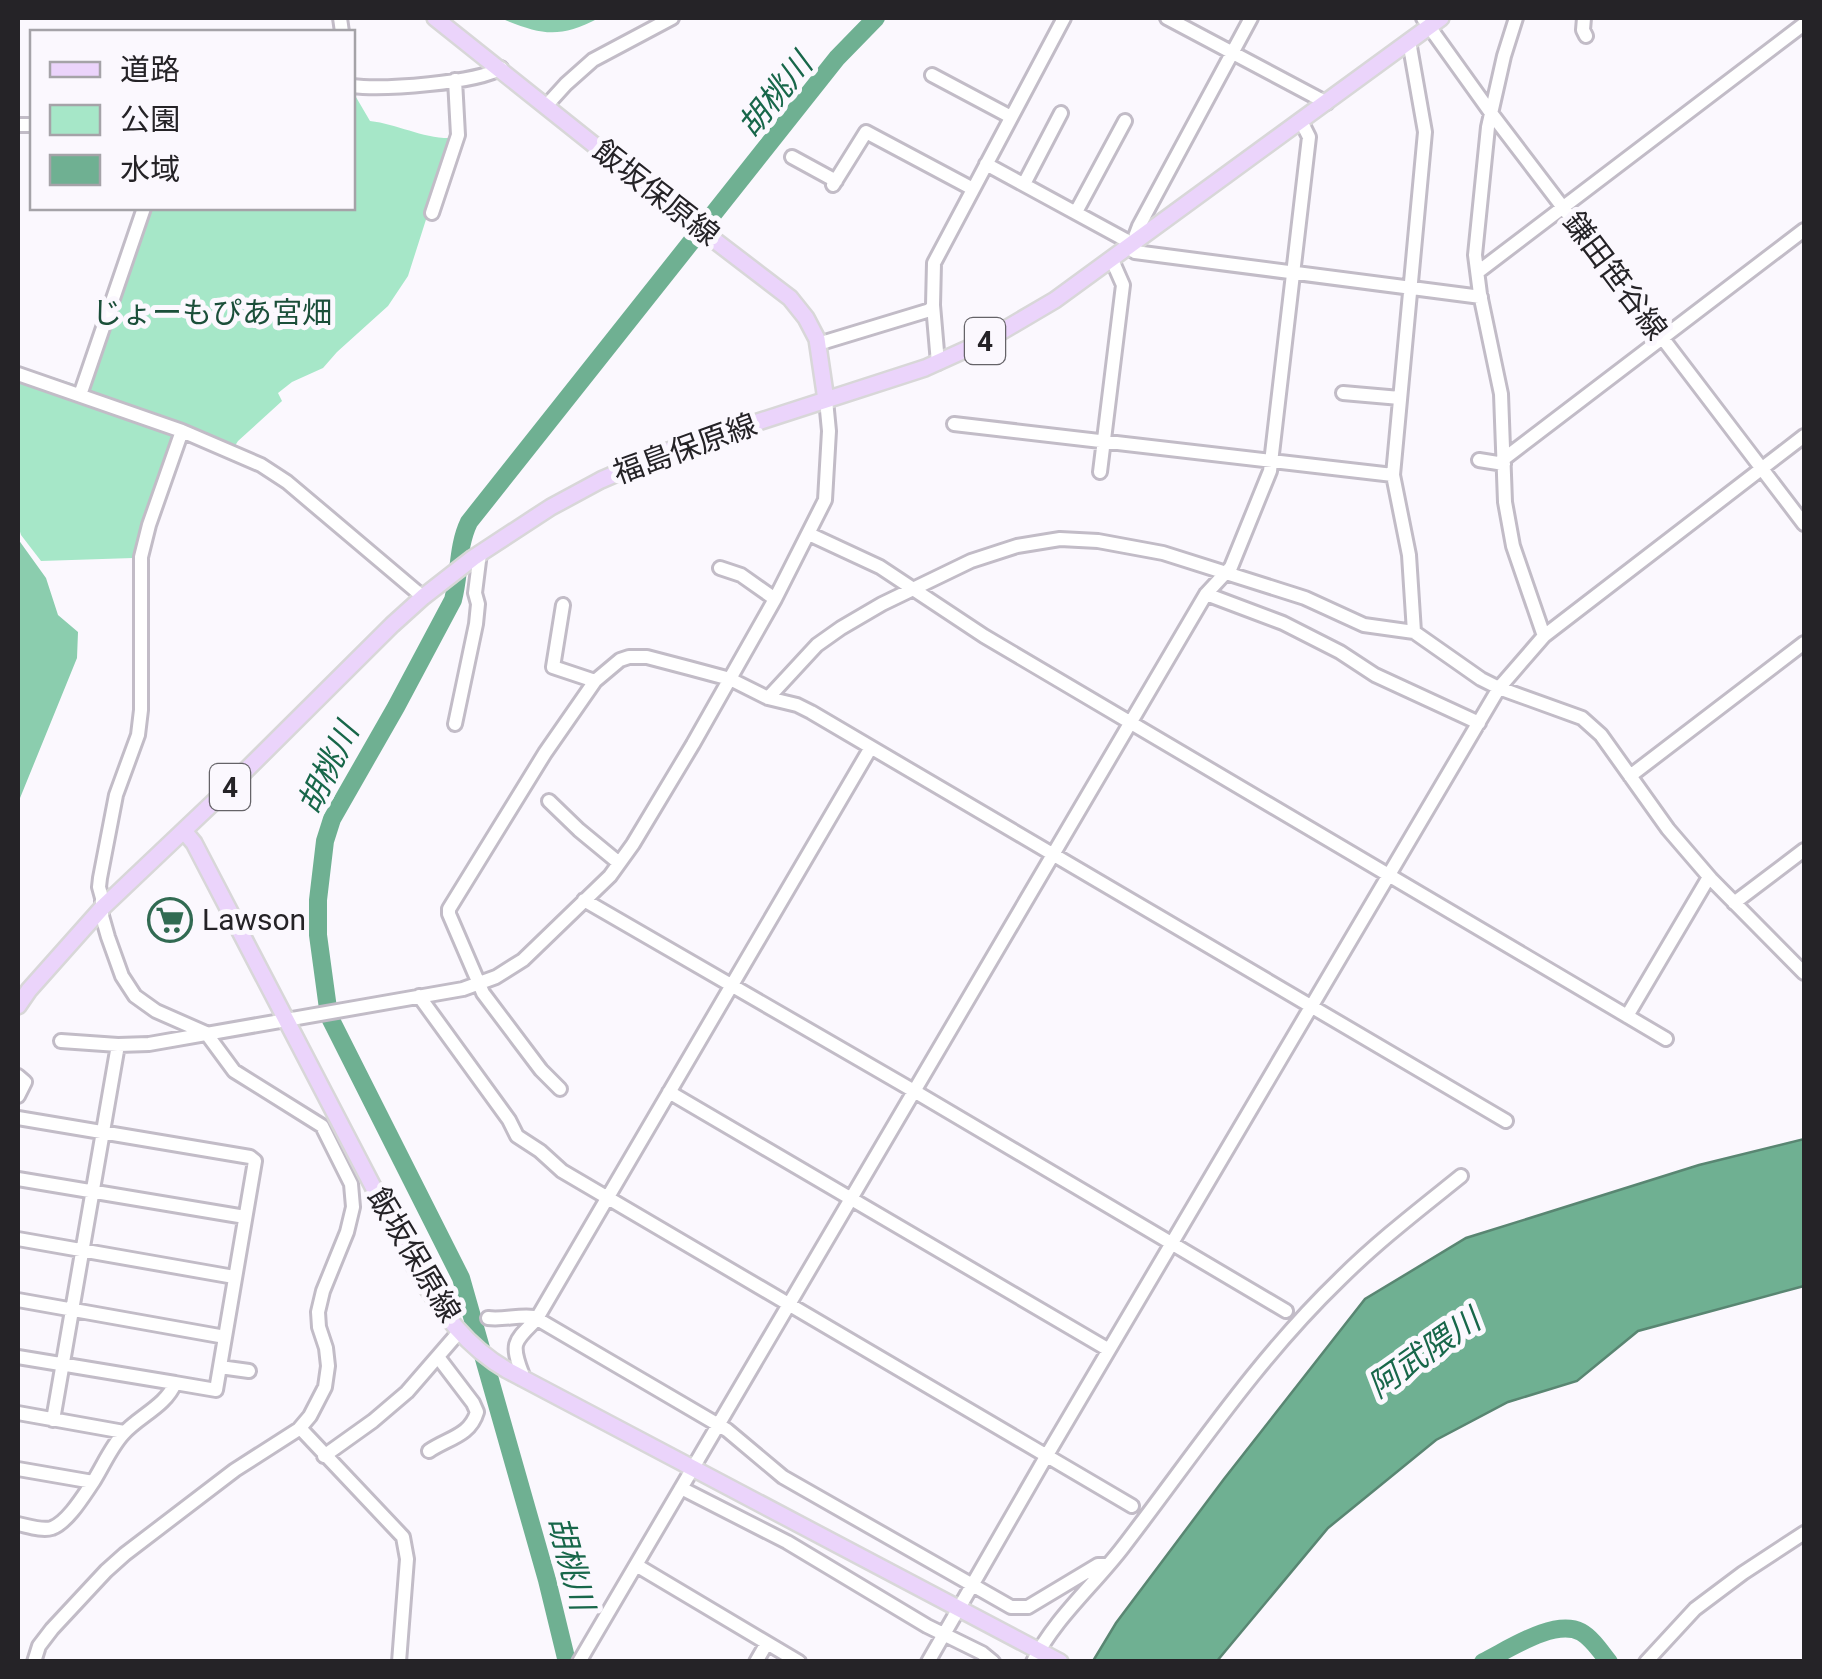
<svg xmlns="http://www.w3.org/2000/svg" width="1822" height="1679" viewBox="0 0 1822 1679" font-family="Roboto,'Noto Sans JP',sans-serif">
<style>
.green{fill:#a6e7c8}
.forest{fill:#8bcdae}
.water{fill:#6fb092;stroke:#598672;stroke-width:2.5}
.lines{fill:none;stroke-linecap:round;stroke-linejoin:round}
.river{stroke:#6fb092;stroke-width:18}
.minor-casing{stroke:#c2bcc7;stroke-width:18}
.major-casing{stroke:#d8d7d8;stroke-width:20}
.minor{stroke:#fff;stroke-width:12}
.major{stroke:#ebd4fb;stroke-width:15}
.labels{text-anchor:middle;stroke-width:10;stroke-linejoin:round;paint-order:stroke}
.shield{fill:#fbf8fe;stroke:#656368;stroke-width:2.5}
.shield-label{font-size:28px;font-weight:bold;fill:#252327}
.street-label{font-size:30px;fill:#252327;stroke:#fbf8fe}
.park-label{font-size:30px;fill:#1b4f3a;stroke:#fbf8fe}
.poi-label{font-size:30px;fill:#252327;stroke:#fbf8fe;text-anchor:start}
.water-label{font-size:32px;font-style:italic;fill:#18674a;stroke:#fbf8fe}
</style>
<rect width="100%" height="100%" fill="#fbf8fe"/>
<path class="green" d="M353,92l17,29c28,3 53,18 82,17l-44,138 -20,30 -51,46 -14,16 -31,14 -14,11 4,8 -44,40 -10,16 -44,-18 -30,59 -21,60 -92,3 -20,-26 -3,-10v-159l59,19 60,-177h215z"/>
<path class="forest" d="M500,18h99c-41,21 -57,17 -99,0z
M18,539l28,39 12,37 20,17 -1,26 -59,145z"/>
<path class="water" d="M1804,1139v147l-166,45 -61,50 -69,21 -72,38 -108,88 -111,133h-124l23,-38 108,-144 141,-180 101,-61 233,-73z"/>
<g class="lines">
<path class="river" d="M567,1662l-20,-82 -86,-302 -132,-262 -11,-81v-35l7,-59 7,-22 64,-112 57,-107c7,-26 4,-53 16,-78l368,-464 39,-40
M1483,1662c25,-12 71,-44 98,-30 11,6 20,20 28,30"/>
<g class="minor-casing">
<path id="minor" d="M340,18l2,14
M1167,18l160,85
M1423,18l68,95 313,411
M1516,18l-12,38 -16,71 -13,128 5,39 21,100 4,108 8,44 31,90
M1584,18l-1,12 3,6
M1409,41l16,91 -32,343 16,80 5,77
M932,75l79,42
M352,86c31,4 125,-3 149,-18
M546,106l20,-22 27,-24 79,-42
M18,125h14
M792,157l44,24
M986,164l147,80
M1024,184l37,-71
M833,185l33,-53 107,57
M1076,212l49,-91
M432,213l26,-78 -3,-55
M1137,242l-1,-8 3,-8 112,-208
M1129,248l6,4 346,45
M1478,272l326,-248
M933,305l5,58
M818,344l112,-34 3,-5 1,-42 130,-245
M18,374l164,57 79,34 26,17 136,115
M1343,393l57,5
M80,395l64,-187
M954,424l439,51
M1505,458l299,-228
M1479,460l25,4
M1100,472l23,-187 -11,-25
M809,534l71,33 104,69 682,403
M720,568l21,7 34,24
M1206,594l77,29 57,29 35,23 104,48
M563,605l-10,62 42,14
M768,698l49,-53 24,-17 41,-24 89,-43 46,-15 43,-7 38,2 65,12 142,45 59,27 50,7 67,47 18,9 83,30 19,17 67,94 43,50 93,94
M455,724l21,-100 2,-20 -3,-11 5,-40
M1630,776l174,-133
M549,801l30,29 40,33
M584,900l330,191 372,220
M1734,903l70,-53
M419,996l90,124 8,16 23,15 22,20 570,335
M1627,1016l82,-139
M61,1041l57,4
M18,1076l7,6 -7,14
M560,1089l-19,-19 -58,-77 -34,-79v-5l96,-156 50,-72 25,-21 9,-3h18l42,11 41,11 38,19 29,7 14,7 695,409
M669,1092l440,258
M18,1118l232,39 5,4 -39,229 -41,-7c-9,23 -36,33 -52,51 -12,13 -20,32 -30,48l-75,-13
M18,1179l227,38
M18,1239l216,38
M18,1300l207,37
M488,1318c15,2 30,-3 46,-1l193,113 56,47 228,130h17l70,-42h10
M18,1357l157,26
M220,1367l29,4
M521,1378l1,-5c-12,-31 -7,-32 14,-53l334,-571
M18,1413l106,19
M53,1420l65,-375 31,-1 314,-55 33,-12 27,-17 87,-84 23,-32 60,-100 82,-145 50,-99 4,-69 -3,-31
M300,1428l103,109 4,22 -8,103
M429,1451c19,-13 41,-15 48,-39l-4,-9 -35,-46
M324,1456l49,-35 34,-29 52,-60
M681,1488l106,54 140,84 55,27 11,9
M18,1524c10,2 24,7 34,4 16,-6 32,-33 41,-46
M636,1565l163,97
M34,1662l5,-16 13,-17 54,-58 19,-17 110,-84 64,-41 11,-13 15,-29 3,-21 -2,-18 -7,-21 -1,-15 5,-21 24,-59 6,-25 -2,-23 -29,-58 -88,-55 -28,-38 -50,-22 -21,-15 -13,-20 -14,-39 -6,-21v-18l-3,-11 1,-9 16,-83 22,-60 3,-25v-153l8,-32 33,-94
M579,1662l627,-1068 25,-27 39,-96 39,-334 -8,-16
M756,1662l11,-19
M928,1662l119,-207 452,-767 45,-52 260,-200
M1033,1662c21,-43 61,-77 90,-115 70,-91 133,-187 216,-267 38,-38 81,-71 122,-104
M1646,1662l49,-53 48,-36 61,-40"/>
</g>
<g class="major-casing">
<path id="major" d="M435,18l257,205 98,75 16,20 11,21 9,61
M184,831l10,12 224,430c23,39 49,74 89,97l553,292
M18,1006l11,-16 73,-82 117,-111 173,-172 31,-28 50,-39 78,-51 50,-27 67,-29 257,-83 62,-28 68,-40 386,-282"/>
</g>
<use href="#minor" class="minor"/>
<use href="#major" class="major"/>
</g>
<defs>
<g id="supermarket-ring" transform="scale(2.25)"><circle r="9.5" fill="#fbf8fe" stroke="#316a52" stroke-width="1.5"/><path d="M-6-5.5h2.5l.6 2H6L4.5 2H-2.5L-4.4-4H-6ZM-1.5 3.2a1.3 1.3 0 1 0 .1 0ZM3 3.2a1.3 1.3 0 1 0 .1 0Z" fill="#316a52"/></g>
</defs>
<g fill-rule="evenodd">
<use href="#supermarket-ring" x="170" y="920"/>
</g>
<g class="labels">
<g class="shield">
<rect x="965" y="318" width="40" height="46" rx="8"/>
<rect x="210" y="764" width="40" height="46" rx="8"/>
</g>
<g class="shield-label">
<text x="985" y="351">4</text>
<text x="230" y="797">4</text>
</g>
<g class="street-label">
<text transform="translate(656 193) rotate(38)" y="10">飯坂保原線</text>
<text transform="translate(1615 276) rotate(53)" y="10">鎌田笹谷線</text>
<text transform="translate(685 449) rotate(-20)" y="10">福島保原線</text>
<text transform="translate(414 1255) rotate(59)" y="10">飯坂保原線</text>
</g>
<g class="park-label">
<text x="212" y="323">じょーもぴあ宮畑</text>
</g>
<g class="poi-label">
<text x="202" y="930">Lawson</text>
</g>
<g class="water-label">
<text transform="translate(775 95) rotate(-51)" y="11">胡桃川</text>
<text transform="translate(328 768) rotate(-64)" y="11">胡桃川</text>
<text transform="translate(1424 1353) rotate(-35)" y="11">阿武隈川</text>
<text transform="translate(571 1563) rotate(75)" y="11">胡桃川</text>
</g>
</g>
<rect width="1822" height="1679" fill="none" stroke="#252327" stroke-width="40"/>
<rect x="30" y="30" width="325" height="180" fill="#fbf8fe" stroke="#a5a3a8" stroke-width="2.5"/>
<rect x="50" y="62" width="50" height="15" fill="#ebd4fb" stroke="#a5a3a8" stroke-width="2.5"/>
<text x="120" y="80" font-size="30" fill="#252327">道路</text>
<rect x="50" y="105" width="50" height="30" fill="#a6e7c8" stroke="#a5a3a8" stroke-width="2.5"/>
<text x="120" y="130" font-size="30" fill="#252327">公園</text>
<rect x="50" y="155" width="50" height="30" fill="#6fb092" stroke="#a5a3a8" stroke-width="2.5"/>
<text x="120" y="180" font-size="30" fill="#252327">水域</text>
</svg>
